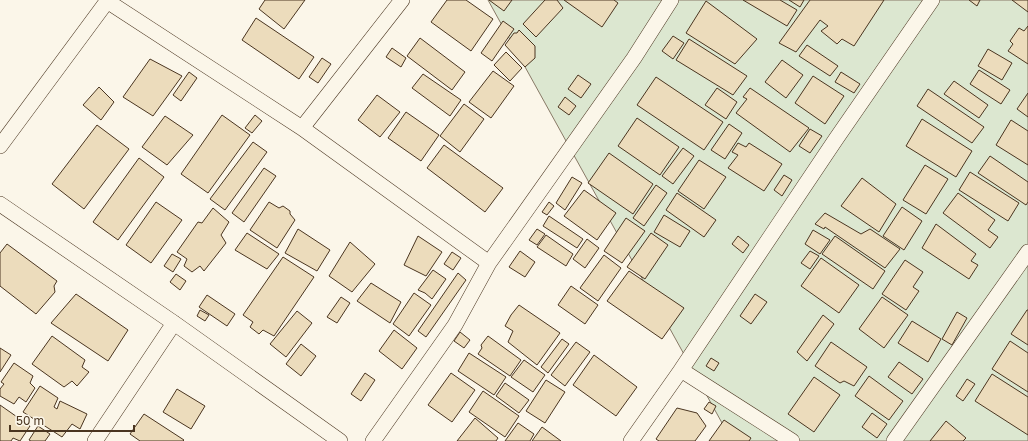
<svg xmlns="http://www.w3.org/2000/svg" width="1028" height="441" viewBox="0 0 1028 441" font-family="'Golos Text',sans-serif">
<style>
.green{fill:#dce7d0;stroke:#887966}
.building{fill:#ecdcbc;stroke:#4a3520}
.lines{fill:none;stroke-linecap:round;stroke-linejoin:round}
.street-casing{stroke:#4a3520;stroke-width:16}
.street{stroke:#fbf6e9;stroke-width:15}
</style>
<rect width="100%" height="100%" fill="#fbf6e9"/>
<path class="green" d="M488,0h540v441h-296z"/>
<path class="building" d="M265,0h40l-21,29 -25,-20z
M447,0h19l27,19 -22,32 -40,-29z
M489,0h23l-8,11z
M545,0h12l6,8 -27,29 -13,-13z
M564,0h50l4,3 -16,24z
M743,0h37l17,10 -10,16z
M789,0h15l-4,7z
M810,0h74l-30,46 -12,-7 -5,5 -16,-13 7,-5 -8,-6 -24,32 -17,-9z
M969,0h11l-3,6z
M1012,0h16v12z
M706,1l51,38 -22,25 -49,-31z
M256,18l58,39 -15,22 -57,-39z
M503,21l11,8 -22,32 -11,-8z
M1028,26v38l-20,-13 5,-7 -3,-3 9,-13 5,3z
M519,30l16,16v12l-10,9 -20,-22 9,-12h3z
M673,36l11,7 -11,16 -11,-8z
M420,38l45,34 -13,18 -45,-34z
M689,39l58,37 -14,19 -57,-35z
M807,45l31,21 -8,10 -31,-20z
M392,48l14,10 -5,9 -15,-10z
M988,49l24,14 -10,17 -24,-14z
M506,52l16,16 -12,13 -16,-16z
M322,58l9,6 -13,19 -9,-6z
M150,59l32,17 -29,40 -30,-19z
M782,60l21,15 -17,23 -21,-16z
M979,70l31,20 -9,14 -31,-20z
M493,71l21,15 -23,32 -22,-16z
M189,72l8,6 -16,23 -8,-6z
M841,72l19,12 -6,9 -19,-11z
M423,74l38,26 -11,16 -38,-28z
M578,75l13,9 -10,14 -13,-9z
M813,76l31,20 -19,28 -30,-21z
M656,77l67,45 -19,28 -67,-45z
M954,81l34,24 -9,13 -35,-24z
M99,87l15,15 -13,18 -18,-15z
M717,88l20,14 -11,17 -21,-14z
M750,88l59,40 -19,24 -54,-39 11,-14 -4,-2z
M928,89l56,38 -12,16 -55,-37z
M1028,93v24l-11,-8z
M377,95l23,17 -20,25 -22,-17z
M565,97l11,9 -7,9 -11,-8z
M464,104l20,15 -24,33 -20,-16z
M406,112l33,23 -18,26 -33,-23z
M222,115l28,20 -42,58 -27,-19z
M255,115l7,6 -10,12 -7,-5z
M165,116l28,19 -26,30 -25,-18z
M637,118l42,29 -19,28 -42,-29z
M922,119l50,32 -16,26 -50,-31z
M1011,120l17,11v34l-32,-20z
M729,124l13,9 -17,26 -14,-9z
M97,125l32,24 -45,60 -32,-25z
M810,129l12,7 -12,17 -11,-7z
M253,142l14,10 -42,58 -15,-11z
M738,143l8,4 3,-4 33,21 -18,27 -36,-23 10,-13 -6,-3z
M444,145l59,43 -18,24 -58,-44z
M683,148l11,8 -21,28 -11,-8z
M609,153l44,31 -20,30 -45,-31z
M990,156l38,26v20l-2,3 -48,-32z
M139,158l25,19 -46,63 -25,-18z
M699,160l27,17 -22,32 -26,-18z
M925,165l23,14 -22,35 -23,-14z
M264,168l12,8 -32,46 -12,-9z
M970,172l49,31 -11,18 -49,-31z
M784,175l8,5 -10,16 -8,-6z
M572,177l10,6 -17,27 -9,-7z
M862,178l34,26 -17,28 -38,-26z
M656,185l11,8 -23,33 -11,-8z
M584,190l32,23 -19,27 -33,-24z
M677,193l39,27 -12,17 -38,-27z
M958,193l37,27 -7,10 10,7 -8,11 -47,-35z
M156,202l26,18 -31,43 -25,-18z
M269,202l10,6 4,-2 7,5v3l5,6 -18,28 -27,-18z
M549,202l5,4 -7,9 -5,-3z
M902,207l20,14 -18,29 -21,-14z
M213,208l16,14 -8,13 5,8 -22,28 -4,-5 -8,6 -8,-6 3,-7 -10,-7 21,-30 4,1z
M825,213l36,21 9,-5 30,20 -15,19 -60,-41 -1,2 -9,-5z
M664,215l26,16 -10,16 -26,-15z
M549,216l34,23 -6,9 -34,-22z
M626,218l19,13 -23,32 -18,-12z
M936,224l40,30 -5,7 7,4 -9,14 -47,-31z
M298,229l32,21 -13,21 -32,-18z
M537,229l8,5 -8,11 -8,-5z
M813,230l17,10 -10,14 -15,-10z
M247,233l32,21 -12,15 -32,-19z
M651,233l17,12 -23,34 -18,-12z
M546,235l27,19 -7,12 -29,-19z
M418,236l24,16 -16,24 -22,-11z
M738,236l11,9 -6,8 -11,-9z
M835,236l50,35 -12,18 -51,-35z
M587,239l12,9 -14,20 -12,-9z
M350,242l25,22 -23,28 -23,-16z
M7,244l50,37 -3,5 1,6 -19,22 -36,-28v-33z
M520,251l15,11 -10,15 -16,-10z
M810,251l9,5 -9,13 -9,-6z
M452,252l9,6 -8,12 -9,-6z
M172,254l9,5 -8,13 -9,-6z
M604,255l17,13 -23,33 -18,-13z
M283,257l31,20 -40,59 -11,-6 -4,4 -9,-7 3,-5 -10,-7z
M821,258l38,27 -20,28 -38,-27z
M905,260l18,12 -10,15 6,4 -13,19 -24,-16z
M433,270l13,9 -14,20 -7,-6 -7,-3z
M629,271l55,37 -22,31 -55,-38z
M458,273l8,7 -40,57 -8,-6z
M176,274l10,7 -6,9 -10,-8z
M371,283l30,19 -11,21 -33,-22z
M571,286l27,19 -13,19 -27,-19z
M414,293l17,12 -22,31 -16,-12z
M76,294l52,36 -20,31 -57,-38z
M755,294l12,8 -16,22 -11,-8z
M207,295l28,19 -8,12 -28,-19z
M341,297l9,6 -13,20 -10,-6z
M882,297l26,18 -24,33 -25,-19z
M519,305l41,28 -23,32 -29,-23 5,-11 -8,-5 6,-11z
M200,310l9,5 -4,6 -8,-5z
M1027,310h1v35l-17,-11z
M297,311l15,12 -26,34 -16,-13z
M957,312l10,6 -15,27 -10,-6z
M823,315l11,9 -27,37 -10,-9z
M912,321l29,18 -13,23 -30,-19z
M394,330l23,18 -15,21 -23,-18z
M460,332l10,8 -6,8 -10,-7z
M52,336l33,24 -3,7 7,5 -12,14 -5,-5 -8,6 -32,-23z
M488,336l33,24 -11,16 -32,-22 4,-6 -1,-3z
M562,339l7,5 -21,29 -7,-6z
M1010,341l18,12v39l-36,-23z
M576,342l14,10 -25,34 -14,-11z
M831,342l36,25 -13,19 -10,-5 -4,2 -25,-17z
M301,344l15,12 -15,20 -15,-12z
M0,348l11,7 -11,17z
M469,353l37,24 -12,18 -36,-24z
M594,355l43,32 -21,29 -43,-31z
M711,358l8,5 -5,8 -8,-5z
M524,360l21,15 -12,17 -22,-15z
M899,362l24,17 -11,15 -24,-17z
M14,363l19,13 -3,7 5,5 -9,14 -7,-5 -5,7 -14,-8v-7l4,-5 -3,-2z
M365,373l10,7 -14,21 -10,-7z
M451,373l24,17 -23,32 -24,-17z
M992,374l36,23v38l-53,-34z
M869,376l34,25 -14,19 -34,-24z
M814,377l26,18 -26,37 -26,-18z
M967,379l8,5 -12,17 -7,-5z
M546,380l19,12 -20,31 -19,-12z
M505,383l24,17 -10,13 -23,-17z
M40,386l18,12 -4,9 3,2 3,-8 27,13 -7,15 -8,-5 -10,13 -39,-25z
M177,389l28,17 -14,23 -28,-17z
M483,391l36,25 -14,21 -36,-25z
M709,402l7,4 -4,8 -8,-5z
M0,405l30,21 -10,15 -7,-3 -2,3h-11z
M677,408l20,5 9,13 -11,15h-36l-3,-2z
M872,413l15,11 -10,14 -15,-11z
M144,414l40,26 -1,1h-43l-10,-7z
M475,418l23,20 -2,3h-39z
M724,420l27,18 -2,3h-40z
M946,421l20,17 -3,3h-33z
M518,423l16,11 -4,7h-25z
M38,426l12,8 -5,7h-14l-2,-1z
M542,427l19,14h-29z"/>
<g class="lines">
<g class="street-casing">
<path id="street" d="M107,1l195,127 187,135
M302,128l100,-128
M0,146l108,-146
M0,204l174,119 166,118
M681,370l111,71
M95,441l79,-118
M373,441l82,-116 34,-62 145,-205 37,-58
M631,441l50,-71 155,-231 96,-139
M894,441l134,-189"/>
</g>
<use href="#street" class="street"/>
</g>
<path d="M10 425v6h124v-6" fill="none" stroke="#4a3520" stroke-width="2"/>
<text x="16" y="425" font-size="12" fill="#4a3520" stroke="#fbf6e9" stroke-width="3" paint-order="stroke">50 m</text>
</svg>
